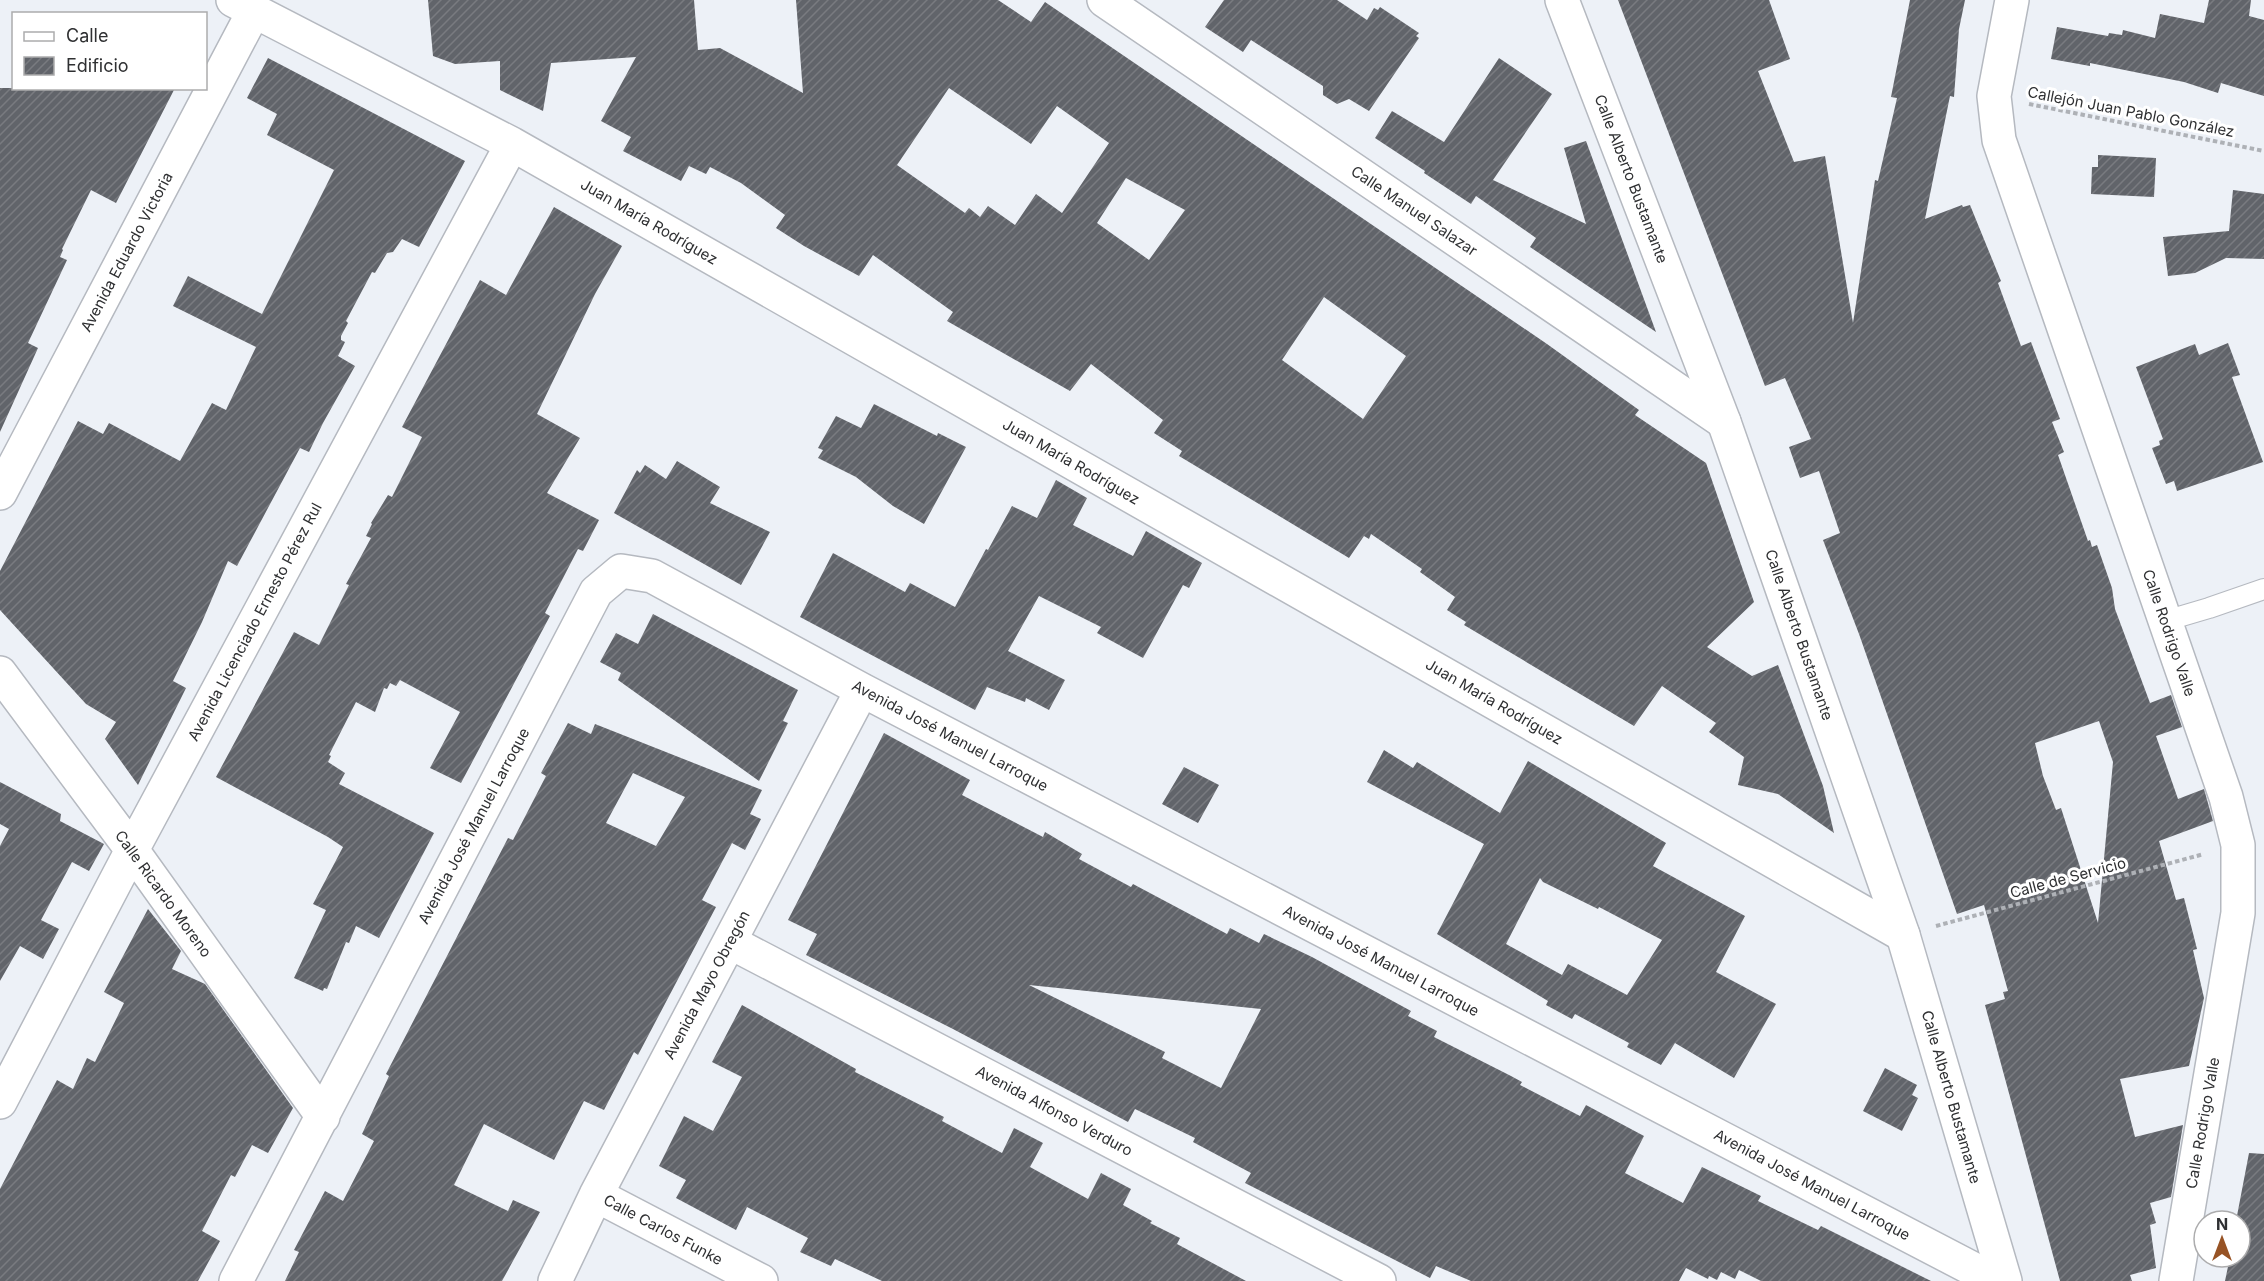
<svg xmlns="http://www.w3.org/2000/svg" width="2264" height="1281" viewBox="0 0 2264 1281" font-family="Inter,sans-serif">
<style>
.building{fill:url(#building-hatch);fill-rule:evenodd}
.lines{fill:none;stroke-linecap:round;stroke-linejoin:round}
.lane-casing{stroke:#b5b9c0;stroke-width:22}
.street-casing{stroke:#b5b9c0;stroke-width:36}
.secondary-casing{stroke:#b5b9c0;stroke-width:36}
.path{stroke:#aeb1b6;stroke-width:4;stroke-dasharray:4.5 3;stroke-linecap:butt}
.lane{stroke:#fff;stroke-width:20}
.street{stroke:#fff;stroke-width:33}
.secondary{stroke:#fff;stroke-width:33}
.labels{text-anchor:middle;stroke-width:6;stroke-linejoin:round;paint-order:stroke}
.street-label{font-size:15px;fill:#2f3032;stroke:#fff}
</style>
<defs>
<pattern id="building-hatch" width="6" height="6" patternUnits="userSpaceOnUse" patternTransform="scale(1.5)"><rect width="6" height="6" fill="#61646a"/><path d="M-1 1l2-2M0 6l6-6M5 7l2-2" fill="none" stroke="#797b80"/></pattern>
</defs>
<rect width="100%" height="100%" fill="#edf1f7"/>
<path class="building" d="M428,0h266l4,50 22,-2 83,45 -7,-93h202l33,22 14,-20 502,342 92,66 -4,5 71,48 48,139 -47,45 45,29 26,-11 45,121 11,47 -56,-39 -40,-9 6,-28 -35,-25 7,-9 -54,-37 -28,40 -170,-101 2,-3 -19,-12 8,-13 -35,-25 2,-3 -51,-35 -2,5 -5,-3 -15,22 -170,-102 3,-5 -28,-18 9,-13 -72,-56 -21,27 -123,-70 6,-9 -80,-57 -14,21 -55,-30 -28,-18 9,-13 -44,-32 -31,-16 -4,7 -17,-8 -8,15 -58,-30 8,-14 -30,-16 35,-64 -85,6 -8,48 -43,-21v-29l-45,3 -22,-8zM949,88l82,56 26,-38 52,37 -47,70 -26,-19 -21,31 -27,-19 -8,11 -11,-9 -4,5 -68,-48zM1126,178l59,32 -36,50 -52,-37zM1324,297l82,59 -43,63 -81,-59z
M1224,0h113l30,20 7,-12 4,2 2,-3 39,26 -3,3 3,2 -50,73 -20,-12 -12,5 -14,-9v-9l-72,-46 -8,12 -38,-25z
M1618,0h151l21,59 -32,12 36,91 31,-6 28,167 22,-143 3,1 19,-83 -6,-1 19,-97h55l-6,29 -5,68 -4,-1 -25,123 37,-14 1,2 7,-2 31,76 -3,2 23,63 10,-4 29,77 -8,3 12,30 -6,3 30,86 2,-1 2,7 5,-2 15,43 3,21 35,94 21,-8 11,32 -26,9 22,63 26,-10 9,32 -54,20 17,59 8,-2 13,51 -4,1 11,48 -15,68 -69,13 15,58 48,-12 -12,72 -21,6 6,20 -6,2 6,43 -26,7 2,6h-72l-75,-276 20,-6 -2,-7 5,-1 -24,-86 -27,9 -98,-280 -36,-94 17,-7 -21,-62 -19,7 -11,-31 22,-8 -26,-61 -20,8zM2099,721l14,41 -15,161 -37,-115 -5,2 -13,-34 -8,-33z
M2209,0h42l-2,16 15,4v76l-43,-13 -3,10 -34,-11 -94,-19v3l-39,-7 6,-32 51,9 1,-3 13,2 1,-5 32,8 5,-24 44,9z
M268,58l197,103 -46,86 -17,-8 -9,13 -6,1 -12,20 -3,-1 -26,49 2,2 -7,13v4l4,2 -7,14 17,10 -32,57 -14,29 -9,-4 -63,118 -9,-5 -26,61 -29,59 13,7 -48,97 -33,-46 11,-17 -30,-18 -86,-94v-39l78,-150 25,13 6,-11 71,38 32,-58 14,7 30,-63 -83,-41 15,-30 74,38 72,-144 -67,-35 10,-21 -30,-16z
M1499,58l53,36 -59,86 93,44 -22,-76 22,-7 70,191 -126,-85 6,-9 -60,-42 -5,8 -47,-31 1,-2 -50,-33 17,-27 52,31z
M0,88h175l-59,115 -25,-13 -29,59 1,1 -3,7 7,3 -39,83 10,5 -38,84z
M2098,155l58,3 -2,39 -63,-3 1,-27h6z
M2233,190l31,4v65l-38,-1 -31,15 -27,3 -5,-39 66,-6z
M554,207l68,39 -27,48 -58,120 43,24 -33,55 52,27 -16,31 -5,-2 -33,64 5,3 -89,167 -31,-15 30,-56 -60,-32 -4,6 -6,-3 -3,6 -3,-1 -9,24 -19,-10 -27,53 2,1 -3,6 17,11 -6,11 95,49 -55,105 -23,-12 -7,17 -3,-1 -19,47 -3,-1 -1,3 -29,-13 32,-68 -13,-6 30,-57 -15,-10 -112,-60 78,-145 25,13 30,-60 -3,-1 25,-46 -5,-2 6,-12 -1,-1 17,-28 4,2 30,-60 -20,-10 78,-147 26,15z
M2228,343l12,32 -8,2 31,85 -86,29 -3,-10 -8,3 -14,-36 8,-3 -1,-4 4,-2 -27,-72 59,-23 4,11z
M874,404l63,32 1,-3 28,14 -42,77 -31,-18 -37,-29 -38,-19 5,-8 -5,-2 18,-32 25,12z
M677,461l43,26 -10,16 60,29 -29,53 -127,-72 23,-43 3,3 5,-8 21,14z
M1056,480l31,18 -14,27 60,31 13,-25 56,32 -13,25 -6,-3 -40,73 -46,-25 4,-6 -62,-31 -31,55 57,29 -16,30 -23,-12 -1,4 -38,-15 -12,23 -175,-93 33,-64 72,39 5,-9 45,24 31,-58 2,1 24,-44 25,12z
M653,614l145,76 -15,31 5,2 -29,58 -141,-101 3,-7 -21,-11 16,-29 22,11z
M568,723l23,11 4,-10 167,66 -12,24 11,5 -16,31 -13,-7 -30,57 14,7 -78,148 -4,-3 -30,58 -20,-9 -30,59 -70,-36 -30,61 54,26 5,-11 27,12 -38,69h-217l14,-29 -5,-2 31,-59 18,10 31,-60 -12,-7 27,-58 -3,-2 122,-236 5,2 33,-64 -5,-3zM633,773l52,24 -29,49 -50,-23z
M884,733l86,47 -8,15 81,42 2,-5 37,22 -3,5 52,28 2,-3 94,50 3,-6 29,15 5,-9 48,23 99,54 -3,5 29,15 -3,6 77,39 11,6 -2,3 60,31 6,-11 58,31 -19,37 58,30 19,-36 59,29 -3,5 60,29 3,-4 110,55h-170l-22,-11 -4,9 -14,-7 -4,8 -8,-4 -1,3 -22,-11 -7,13h-208l-35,-15 -6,12 -185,-95 6,-10 -58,-31 2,-4 -60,-29 -7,13 -175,-93 -147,-74 11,-21 -29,-14zM1029,985l232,24 -40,79 -59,-30 3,-6z
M1384,750l29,18 4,-6 83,51 28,-52 138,82 -13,23 92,50 -29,56 60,32 -42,74 -59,-35 -14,22 -34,-18 2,-4 -54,-29 -3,5 -26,-14 2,-4 -111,-67 47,-90 -117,-62zM1540,878l3,4 55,27 1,-2 63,33 -35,55 -59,-31 -6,11 -56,-31z
M1184,767l35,18 -21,38 -36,-19z
M0,782l61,32 -1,7 44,23 -15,27 -17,-9 -31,58 18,9 -16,30 -23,-13 -20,35v-135l9,-17 -9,-5z
M148,909l33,42 -9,18 33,15 88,124 -25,45 -16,-8 -17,32 -4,-2 -29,56 18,10 -22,40h-198v-92l57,-109 16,9 14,-31 8,4 29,-59 -20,-11z
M742,1005l114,64 -1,3 89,45 -2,4 60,32 12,-25 29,15 -13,24 58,32 13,-26 30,16 -8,16 29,16 -2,2 30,15 -3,6 69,37h-364l-47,-22 -4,7 -31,-14 8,-14 -61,-31 -11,23 -60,-32 10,-18 -27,-14 25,-50 29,15 29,-54 -30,-15z
M1885,1068l32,17 -5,10 6,3 -16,33 -39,-20z
M2249,1153l15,1v127h-39l5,-24h10v-36h-4z"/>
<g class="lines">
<g class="lane-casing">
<path id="lane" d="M2165,621l44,-13 55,-19"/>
</g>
<g class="street-casing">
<path id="street" d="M233,0l279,144 1391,791
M1104,0l620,422
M2012,0l-18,96 5,44 227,657 12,48v68l-62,368
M0,493l254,-482
M0,673l132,177 191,267
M730,942l649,339
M0,1102l132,-252 380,-706
M596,1195l165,86
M236,1281l360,-689 25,-21 31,5 210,114 1134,591
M555,1281l41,-86 266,-505"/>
</g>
<g class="secondary-casing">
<path id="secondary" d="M1562,0l162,422 179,513 102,346"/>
</g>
<path class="path" d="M2029,104l235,47
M1936,926l268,-72"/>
<use href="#lane" class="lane"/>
<use href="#street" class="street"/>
<use href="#secondary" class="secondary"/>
</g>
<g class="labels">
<g class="street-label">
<text transform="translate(2131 112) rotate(11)" y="5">Callejón Juan Pablo González</text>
<text transform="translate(1631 179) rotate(69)" y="5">Calle Alberto Bustamante</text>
<text transform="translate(1414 211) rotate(34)" y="5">Calle Manuel Salazar</text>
<text transform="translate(649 222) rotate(30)" y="5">Juan María Rodríguez</text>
<text transform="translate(127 252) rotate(-62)" y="5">Avenida Eduardo Victoria</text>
<text transform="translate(1071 462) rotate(30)" y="5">Juan María Rodríguez</text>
<text transform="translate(255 622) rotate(-62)" y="5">Avenida Licenciado Ernesto Pérez Rul</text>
<text transform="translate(2169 633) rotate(71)" y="5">Calle Rodrigo Valle</text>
<text transform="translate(1799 635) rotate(71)" y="5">Calle Alberto Bustamante</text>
<text transform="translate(1494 702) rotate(30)" y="5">Juan María Rodríguez</text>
<text transform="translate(950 736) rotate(28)" y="5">Avenida José Manuel Larroque</text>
<text transform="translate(474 826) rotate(-62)" y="5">Avenida José Manuel Larroque</text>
<text transform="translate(2068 878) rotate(-15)" y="5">Calle de Servicio</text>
<text transform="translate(163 894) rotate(54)" y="5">Calle Ricardo Moreno</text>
<text transform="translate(1381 961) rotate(28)" y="5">Avenida José Manuel Larroque</text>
<text transform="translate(707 985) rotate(-62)" y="5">Avenida Mayo Obregón</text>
<text transform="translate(1951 1097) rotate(74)" y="5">Calle Alberto Bustamante</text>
<text transform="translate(1054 1111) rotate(28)" y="5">Avenida Alfonso Verduro</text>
<text transform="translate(2203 1123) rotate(-80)" y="5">Calle Rodrigo Valle</text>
<text transform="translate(1812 1185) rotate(28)" y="5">Avenida José Manuel Larroque</text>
<text transform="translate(663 1230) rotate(28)" y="5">Calle Carlos Funke</text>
</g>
</g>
<rect x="12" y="12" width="195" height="78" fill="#ffffff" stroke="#acacad" stroke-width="1.5"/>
<rect x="24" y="32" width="30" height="9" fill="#ffffff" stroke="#acacad" stroke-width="1.5"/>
<text x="66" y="42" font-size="18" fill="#2f3032">Calle</text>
<rect x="24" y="57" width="30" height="18" fill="url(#building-hatch)" stroke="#acacad" stroke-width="1.5"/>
<text x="66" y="72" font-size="18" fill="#2f3032">Edificio</text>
<g transform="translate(2222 1239)"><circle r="28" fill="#ffffff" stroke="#acacad" stroke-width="1.5"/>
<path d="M0-4.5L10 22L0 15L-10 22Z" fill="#975325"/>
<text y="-9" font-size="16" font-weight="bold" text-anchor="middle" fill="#2f3032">N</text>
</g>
</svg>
